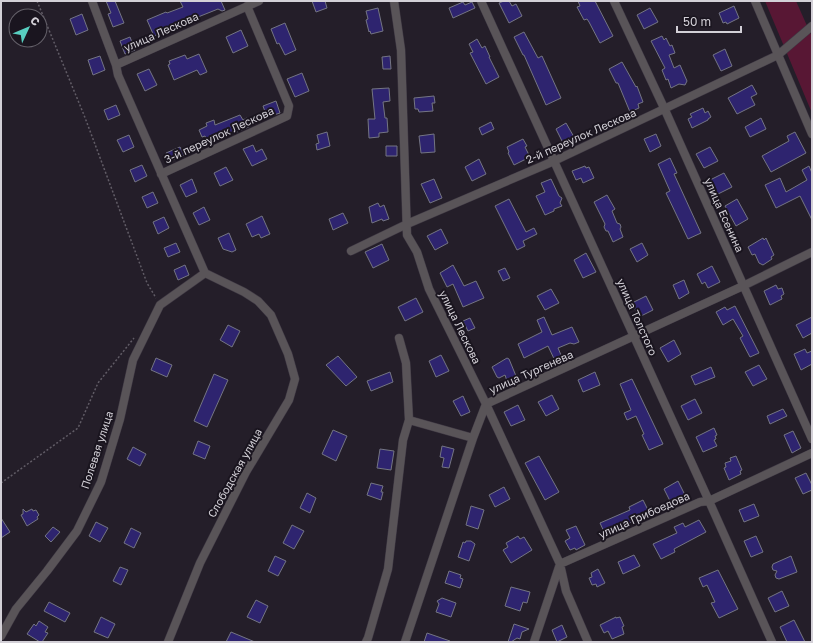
<svg xmlns="http://www.w3.org/2000/svg" width="813" height="643" viewBox="0 0 813 643" font-family="'Golos Text',sans-serif">
<style>
.green{fill:#581734}
.building{fill:#2e246f;stroke:#747583}
.lines{fill:none;stroke-linecap:round;stroke-linejoin:round}
.street-casing{stroke:#403a45;stroke-width:9}
.path{stroke:#615c66;stroke-width:1.5;stroke-dasharray:2 2;stroke-linecap:butt}
.street{stroke:#595458;stroke-width:8}
.labels{text-anchor:middle;stroke-width:4;stroke-linejoin:round;paint-order:stroke}
.street-label{font-size:11px;fill:#d3d0d7;stroke:#1a151f}
</style>
<rect width="100%" height="100%" fill="#241e29"/>
<path class="green" d="M765,1h31l16,36v76z"/>
<path class="building" d="M106,1h9l9,22 -11,4 -5,-13 3,-1z
M180,1h41l4,9 -3,1 -4,-2 -20,8 1,3 -16,6 -2,-3 -27,13 -7,-16 19,-8 1,1 16,-6z
M312,1h13l2,7 -11,4z
M504,1h5l3,5 4,-2 6,12 -13,7 -10,-20z
M578,1h17l18,35 -13,7 -11,-21 -2,-3 -3,1 -7,-13 3,-1z
M463,2l2,3 7,-3 3,6 -22,10 -4,-10z
M734,6l5,12 -12,6 -1,-2 -3,1 -4,-10z
M378,8l5,23 -12,3 -1,-3 -1,1 -3,-12 2,-1 -2,-8z
M650,8l8,14 -14,7 -7,-14z
M82,14l6,16 -12,5 -6,-16z
M285,23l11,27 -11,5 -6,-12 -2,1 -6,-15z
M241,30l7,16 -15,7 -7,-16z
M524,32l14,26 4,-2 19,42 -15,7 -22,-50h-1l-9,-18z
M662,36l2,4 2,-2 4,8 2,-1 3,8 -6,2 5,13 6,-3 7,16 -2,4 -6,-1 -8,4 -3,-9 -2,1 -4,-10 3,-2 -14,-27z
M130,37l5,13 -10,4 -5,-13z
M477,39l5,9 3,-2 5,11h-1l10,20 -13,7 -16,-31 3,-1 -4,-8z
M725,49l7,17 -11,5 -8,-16z
M199,54l8,18 -7,3 -3,-5 -23,10 -6,-15 2,-1 -1,-3 16,-6 2,4z
M100,56l5,14 -12,5 -5,-15z
M390,56l1,13h-8l-1,-12z
M622,62l14,25 1,-1 6,16 -5,2 1,4 -9,4 -12,-29h-2l-7,-14z
M149,69l8,16 -12,6 -8,-17z
M302,73l7,18 -14,6 -8,-18z
M752,85l5,9 -6,3 4,8 -18,9 -9,-16z
M389,88l1,13 -7,1 2,16h2l1,14 -9,1v4l-10,1 -1,-19h7l-3,-30z
M434,96l1,7h-3l1,8 -14,1 -1,-3h-3l-1,-11z
M276,101l4,12 -13,4 -4,-11z
M116,105l4,10 -12,5 -4,-10z
M703,108l2,5 3,-2 3,6 -3,2v1l-16,8 -4,-9 4,-2 -2,-3z
M240,115l3,5 4,-2 4,8 -43,18 -3,-8 -3,1 -3,-7 8,-4 -1,-3 8,-3 1,5z
M761,118l5,11 -16,8 -5,-10z
M491,122l3,7 -12,6 -3,-7z
M566,123l8,14 -11,6 -7,-14z
M327,132l3,14 -13,4 -1,-6 3,-1 -2,-8z
M795,132l11,21 -35,19 -9,-16 27,-15 -2,-5z
M434,134l1,18 -14,1 -2,-17z
M656,134l5,12 -11,6 -6,-13z
M129,135l5,12 -11,5 -6,-12z
M523,139l4,7 -2,1 5,10 -16,8 -6,-12 1,-1 -2,-5z
M253,145l3,7 6,-3 5,10 -15,7 -9,-17z
M386,146h11v10h-11z
M180,147l4,8 -14,6 -4,-8z
M710,147l8,14 -14,7 -8,-14z
M670,158l7,15 -3,1 27,59 -13,6 -22,-46 4,-2 -12,-27z
M479,159l7,15 -14,7 -7,-14z
M142,165l5,11 -12,6 -5,-12z
M585,166l1,2 3,-1 5,11 -11,5 -2,-5 -5,2 -4,-9z
M809,166l3,7v47l-12,-24 -24,12 -11,-23 15,-7 6,14 21,-12 -5,-10z
M226,167l7,13 -13,6 -6,-13z
M724,173l8,14 -14,7 -8,-14z
M192,179l5,13 -11,5 -6,-12z
M434,179l8,19 -12,5 -9,-19z
M551,179l8,17 3,2 -2,5 2,3 -8,3v2l-9,4 -9,-19 9,-4 -4,-9z
M153,192l5,11 -11,5 -5,-11z
M607,195l8,14 -3,2 5,12 3,1 1,3 -1,2 3,8 -10,5 -5,-11h-2l-2,-4 1,-3 -11,-22z
M509,199l17,33 8,-4 3,6 -14,7 2,5 -8,4 -22,-44z
M737,199l11,20 -12,7 -11,-20z
M378,203l2,4 4,-2 5,14 -6,2 -1,-2 -10,4 -3,-16z
M204,207l6,13 -11,5 -6,-12z
M343,213l5,10 -15,7 -4,-11z
M262,216l8,18 -9,4 -2,-4 -7,3 -6,-13z
M164,217l5,11 -11,6 -5,-12z
M441,229l7,14 -13,7 -8,-14z
M229,233l7,17 -4,2 -9,-3 -5,-11z
M763,238l1,2 2,-2 8,17 -3,2 1,2 -9,6 -4,-2 -4,-9 -3,1 -4,-8z
M176,243l4,9 -12,5 -4,-9z
M642,243l6,12 -11,7 -7,-13z
M382,244l7,16 -16,8 -8,-16z
M586,253l10,19 -13,6 -9,-18z
M185,265l4,10 -11,5 -4,-10z
M453,265l11,21 12,-5 8,17 -21,9 -10,-23 -6,3 -7,-14z
M712,266l8,16 -12,6 -3,-6 -3,2 -5,-10z
M505,268l5,10 -7,3 -5,-10z
M684,280l5,13 -10,6 -6,-14z
M776,285l2,4 4,-1 2,6 -3,2 1,3 -12,6 -6,-14z
M551,289l8,14 -14,7 -8,-14z
M646,296l7,14 -14,7 -7,-14z
M416,298l7,14 -18,9 -7,-14z
M735,306l24,47 -9,4 -10,-19 3,-2 -10,-17 -10,6 -7,-13 9,-5 2,3z
M544,317l8,18 20,-8 7,15 -5,2 -4,-1 -12,5 6,14 -7,3 -9,-19 -24,12 -6,-14 24,-12 -5,-12z
M812,317v16l-9,5 -7,-13z
M470,318l5,10 -7,3 -5,-10z
M228,325l12,6 -8,16 -12,-7z
M674,340l7,14 -13,8 -8,-14z
M805,349l2,4 5,-2v13l-11,6 -7,-16z
M441,355l8,16 -13,6 -7,-16z
M338,356l19,21 -11,9 -20,-21z
M156,358l16,7 -5,12 -16,-7z
M507,358l2,1 7,17 -9,5 -2,-6 -6,3 -2,-1 -5,-10z
M759,365l8,14 -14,7 -8,-14z
M711,367l4,10 -20,8 -4,-9z
M390,372l3,10 -22,9 -4,-10z
M595,372l5,13 -17,7 -5,-12z
M214,374l14,6 -21,47 -13,-6z
M632,379l31,65 -14,6 -7,-15 2,-1 -8,-18 -9,4 -3,-7 7,-3 -11,-26z
M552,395l7,14 -13,7 -8,-14z
M463,396l7,16 -9,4 -8,-15z
M695,399l7,14 -14,7 -7,-14z
M518,405l7,15 -14,6 -7,-14z
M783,409l4,7 -17,8 -3,-8z
M714,428l3,7 -2,1 1,3 -2,1 3,6 -14,6 -7,-15z
M333,430l14,6 -11,25 -14,-7z
M793,431l8,17 -9,5 -8,-18z
M198,441l12,5 -5,13 -12,-5z
M442,446l12,3 -5,19 -7,-1 2,-9 -4,-1z
M133,447l13,7 -6,12 -13,-7z
M380,449l14,2 -3,19 -14,-2z
M539,456l20,36 -14,8 -20,-37z
M736,456l6,14 -2,1 1,3 -12,6 -5,-12 2,-1 -1,-4 6,-2 -1,-3z
M806,473l6,12v5l-9,4 -8,-16z
M678,481l7,14 -14,8 -7,-14z
M371,483l12,3 -2,6h2l-2,8 -14,-5z
M504,487l6,12 -15,8 -6,-12z
M307,493l9,5 -6,15 -10,-5z
M643,500l7,14 -14,7v-1l-31,14 -5,-11 30,-13 -1,-3z
M754,504l5,12 -15,6 -5,-12z
M471,506l13,4 -6,19 -12,-4z
M23,509l3,3 6,-3 1,2 3,-1 3,5 -2,2 1,2 -11,7 -6,-11 2,-1z
M1,518l9,14 -9,6z
M699,520l7,12 -32,17 1,3 -14,7 -8,-15 24,-11 -3,-6 9,-4 2,4z
M96,522l12,6 -8,14 -11,-6z
M292,525l12,6 -10,18 -11,-6z
M576,526l9,19 -9,5 -1,-2 -5,2 -5,-9 5,-3 -4,-8z
M53,527l7,5 -9,10 -6,-6z
M131,528l10,5 -7,15 -10,-5z
M518,536l2,3 4,-2 8,13 -21,13 -8,-13 5,-3 -2,-4z
M756,536l7,16 -12,5 -7,-16z
M466,541h5l4,3 -6,17 -11,-4 5,-15 2,1z
M634,555l6,11 -17,8 -5,-12z
M275,556l11,5 -8,15 -10,-5z
M791,556l6,16 -18,7 -3,-1 -1,-3 2,-4 -4,-1 -1,-3 1,-3z
M120,567l8,3 -7,15 -8,-4z
M598,569l7,14 -8,4 -1,-3 -4,1 -3,-7 3,-1 -1,-4z
M718,570l20,39 -19,9 -8,-15 4,-1 -8,-17 -4,2 -4,-9z
M449,571l12,4 -1,3 3,1 -3,9 -15,-5z
M511,587l19,5 -3,11 -4,-1 -3,9 -15,-5z
M782,591l7,15 -14,6 -7,-14z
M442,598l14,5 -5,14 -15,-5 3,-8 -2,-3z
M256,600l12,6 -8,17 -13,-6z
M49,602l21,11 -5,9 -21,-11z
M101,617l14,7 -7,14 -14,-6z
M616,617v1l4,-1 4,9 -2,1 2,7 -12,5 -4,-8 -4,2 -4,-8z
M794,620l11,22h-18l-7,-15z
M39,621l9,6 -3,5 3,1 -6,9h-2l-13,-8 7,-10 2,2z
M514,624l15,5 -7,3 -2,7 -3,-1 -6,4h-3z
M562,625l5,12 -10,5 -5,-12z
M231,632l24,10h-29z
M427,633l23,8v1h-26z"/>
<g class="lines">
<g class="street-casing">
<path id="street" d="M92,1l24,64 2,10 87,198
M394,1l7,49 6,185 10,17 12,37 57,115 74,160 6,27 22,51
M481,1l228,500 63,141
M614,1l51,109 147,329
M755,1l57,133
M116,65l143,-64
M161,174l126,-58 2,-10 -42,-100
M351,251l56,-27 147,-63 224,-106 34,-29
M409,420l64,18
M1,636l15,-27 31,-38 30,-40 24,-49 19,-63 13,-59 27,-55 45,-32
M168,642l32,-79 46,-91 43,-72 6,-21 -7,-25 -17,-39 -13,-14 -14,-9 -39,-19
M366,642l2,-4 20,-69 15,-129 6,-20 -3,-57 -7,-25
M405,642l68,-204 13,-34 257,-118 69,-34
M534,642l26,-78 140,-62 9,-1 103,-48"/>
</g>
<path class="path" d="M37,1l47,114 63,168 9,15
M1,483l77,-55 20,-45 36,-45"/>
<use href="#street" class="street"/>
</g>
<g class="labels">
<g class="street-label">
<text transform="translate(161 32) rotate(-24)" y="4">улица Лескова</text>
<text transform="translate(219 135) rotate(-25)" y="4">3-й переулок Лескова</text>
<text transform="translate(581 136) rotate(-24)" y="4">2-й переулок Лескова</text>
<text transform="translate(724 215) rotate(66)" y="4">улица Есенина</text>
<text transform="translate(637 317) rotate(66)" y="4">улица Толстого</text>
<text transform="translate(460 327) rotate(64)" y="4">улица Лескова</text>
<text transform="translate(531 372) rotate(-24)" y="4">улица Тургенева</text>
<text transform="translate(97 450) rotate(-72)" y="4">Полевая улица</text>
<text transform="translate(235 473) rotate(-61)" y="4">Слободская улица</text>
<text transform="translate(644 515) rotate(-24)" y="4">улица Грибоедова</text>
</g>
</g>
<rect width="813" height="643" fill="none" stroke="#d3d0d7" stroke-width="4"/>
<g transform="translate(28 28) rotate(46)"><circle r="19" fill="#1a151f" stroke="#646069"/>
<path d="M0-3L7 15L0 10L-7 15Z" fill="#58cec0"/>
<text y="-6" font-size="11" font-weight="bold" text-anchor="middle" fill="#d3d0d7">С</text>
</g>
<path d="M677 26v6h64v-6" fill="none" stroke="#d3d0d7" stroke-width="2"/>
<text x="683" y="26" font-size="12" fill="#d3d0d7" stroke="#1a151f" stroke-width="3" paint-order="stroke">50 m</text>
</svg>
